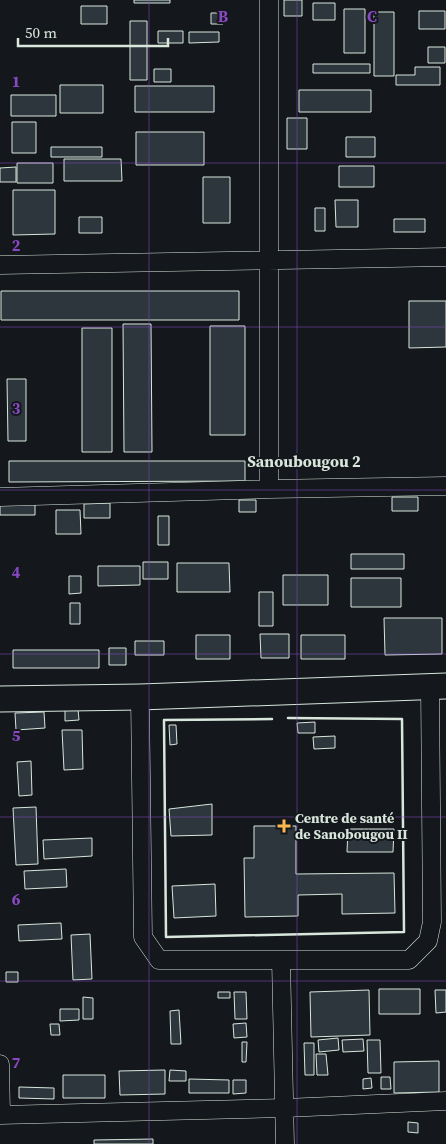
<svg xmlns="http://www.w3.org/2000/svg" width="446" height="1144" viewBox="0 0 446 1144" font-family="'Source Serif 4',serif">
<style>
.building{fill:#2c363c;stroke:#d8e6dc}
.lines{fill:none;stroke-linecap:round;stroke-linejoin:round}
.street-casing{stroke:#d8e6dc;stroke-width:19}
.secondary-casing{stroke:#d8e6dc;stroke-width:27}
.street{stroke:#14181c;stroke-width:18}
.secondary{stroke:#14181c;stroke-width:25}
.wall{stroke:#d8e6dc;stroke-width:2.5}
.grid{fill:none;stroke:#8948c3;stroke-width:1;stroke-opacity:0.55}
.poi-dot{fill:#ffb74d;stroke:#14181c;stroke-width:2}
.labels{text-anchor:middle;stroke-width:4;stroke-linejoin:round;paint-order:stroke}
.poi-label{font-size:14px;font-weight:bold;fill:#d8e6dc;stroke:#14181c;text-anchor:start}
.quarter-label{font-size:16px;font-weight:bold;fill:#d8e6dc;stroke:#14181c}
.grid-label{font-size:16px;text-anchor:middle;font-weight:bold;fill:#8948c3;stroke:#14181c;stroke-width:4;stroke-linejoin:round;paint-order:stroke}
</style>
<rect width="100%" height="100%" fill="#14181c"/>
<path class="building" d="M134,0h36v3h-36z
M284,0h18v16h-18z
M313,3h22v17h-22z
M81,6h26v18h-26z
M344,9h21v44h-21z
M419,11h26v18h-26z
M374,12h20v64h-20z
M211,13h12v11h-12z
M130,21h17v59h-17z
M158,31h25v12h-25z
M189,32h30v10l-30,1z
M428,47h17v16h-17z
M313,64h57v9h-57z
M415,67h25v18h-44v-10h19z
M154,69h17v13h-17z
M60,85h43v28h-43z
M135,86h79v26h-79z
M299,90h72v22h-72z
M11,95h45v21h-45z
M287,118h20v31h-20z
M12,122h24v31h-24z
M136,132h68v33h-68z
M346,137h29v20h-29z
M51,147h51v10h-51z
M64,159h57l1,22h-58z
M17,163h36v20h-36z
M339,166h35v21h-35z
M16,167v15h-16v-14z
M203,177h27v46h-27z
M13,190h42v44l-42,1z
M335,200h23v27h-22z
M315,208h10v23h-10z
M79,217h23v16h-23z
M394,219h31v13h-31z
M1,291h238v29h-238z
M409,301h37v46l-37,1z
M123,324h28l1,128h-28z
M210,326h35v109h-35z
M82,328h30v124h-30z
M7,379h19v62h-18z
M9,461h236v20l-236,1z
M392,497h26v14h-26z
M239,500h17v12h-17z
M0,502h35v13h-35z
M110,503v15h-26v-14z
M56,510h24l1,24h-25z
M158,516h11v29h-11z
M351,554h53v15h-53z
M143,562h25v17h-25z
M177,563h52l1,29h-53z
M98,566h42v19l-42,1z
M283,575h45v30h-45z
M69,576h12v17l-12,1z
M351,578h50v29h-50z
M259,592h14v34h-14z
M70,603h10v21h-10z
M384,618h58v36l-57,1z
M260,634h29v24h-28z
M196,635h34v24h-34z
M301,635h44v24h-44z
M135,641h29v14h-29z
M109,648h17v17h-17z
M13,650h86v18h-86z
M65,709h13l1,11 -14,1z
M44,712l1,16 -29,2 -1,-17z
M315,722v11h-17l-1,-10z
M169,725h7l1,19 -7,1z
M62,730h20l1,39 -19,1z
M335,736v12l-21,1 -1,-12z
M31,761l1,34 -13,1 -2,-34z
M212,804v31l-41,1 -2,-27z
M36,807l2,57 -22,1 -3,-57z
M254,826h42v48l98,-1 1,40 -53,1v-20l-44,1v21l-53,1 -1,-59h10z
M348,829h46l-1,23h-46z
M92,838v18l-48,3 -1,-19z
M66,869l1,18 -42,2 -1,-18z
M215,884l1,32 -42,2 -2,-32z
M61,923l1,16 -43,2 -1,-16z
M90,934l2,45 -19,1 -2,-45z
M6,972h12v10h-12z
M379,989h41v25h-41z
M369,990l1,45 -59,2 -1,-45z
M435,990h11v22l-10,1z
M218,992h12v6h-12z
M234,992h12l1,27h-12z
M83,997l10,1v21h-10z
M60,1009h19v11l-19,1z
M179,1010l2,34h-10l-1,-33z
M246,1023l1,14 -13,1 -1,-14z
M50,1024h9l1,11h-9z
M338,1038l1,12 -20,2 -1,-12z
M363,1039l1,12 -21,1 -1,-12z
M367,1040h13l1,33h-13z
M242,1042h5l-1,20h-4z
M304,1043h10v32h-9z
M316,1054h10l2,21h-11z
M439,1061v31l-45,1v-31z
M165,1070v24l-45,1 -1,-24z
M170,1070l16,1v10h-17z
M63,1075h42v23h-42z
M381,1077h9l1,12h-10z
M371,1078l1,10 -9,1v-10z
M189,1079l40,1v13h-40z
M233,1080h13v13l-13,1z
M19,1087l35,1v11l-35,-1z
M408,1122l10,1v10l-10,-1z
M153,1139v5h-59v-4z"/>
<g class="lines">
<g class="street-casing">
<path id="street" d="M269,0v489
M0,265l446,-8
M0,497l269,-8 177,-3
M140,697l3,240 16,23h250l19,-19 4,-19 -2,-235
M281,960l4,184
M0,1064l1,51
M0,1115l285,-7 161,-7"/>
</g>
<g class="secondary-casing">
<path id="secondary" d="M0,699l140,-2 306,-11"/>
</g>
<use href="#street" class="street"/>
<use href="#secondary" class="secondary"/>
<path class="wall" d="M272,719l-108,1 2,217 238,-5 -2,-213 -114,-1"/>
</g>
<path class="grid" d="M149,0v1144M297,0v1144M0,163h446M0,327h446M0,490h446M0,654h446M0,817h446M0,981h446"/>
<path class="poi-dot" d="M281.5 818.5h5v5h5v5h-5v5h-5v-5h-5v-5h5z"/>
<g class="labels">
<g class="poi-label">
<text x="295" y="823">Centre de santé<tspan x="295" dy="16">de Sanobougou II</tspan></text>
</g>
<g class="quarter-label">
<text x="304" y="467">Sanoubougou 2</text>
</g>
</g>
<g class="grid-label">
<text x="223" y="22">B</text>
<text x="372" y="22">C</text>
<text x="16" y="87">1</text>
<text x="16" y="251">2</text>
<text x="16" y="414">3</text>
<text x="16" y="578">4</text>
<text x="16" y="741">5</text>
<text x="16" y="905">6</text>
<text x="16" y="1068">7</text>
</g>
<path d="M18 38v8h150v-8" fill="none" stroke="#d8e6dc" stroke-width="2.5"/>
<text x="25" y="38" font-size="15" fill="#d8e6dc" stroke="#14181c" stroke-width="4" paint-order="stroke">50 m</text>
</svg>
